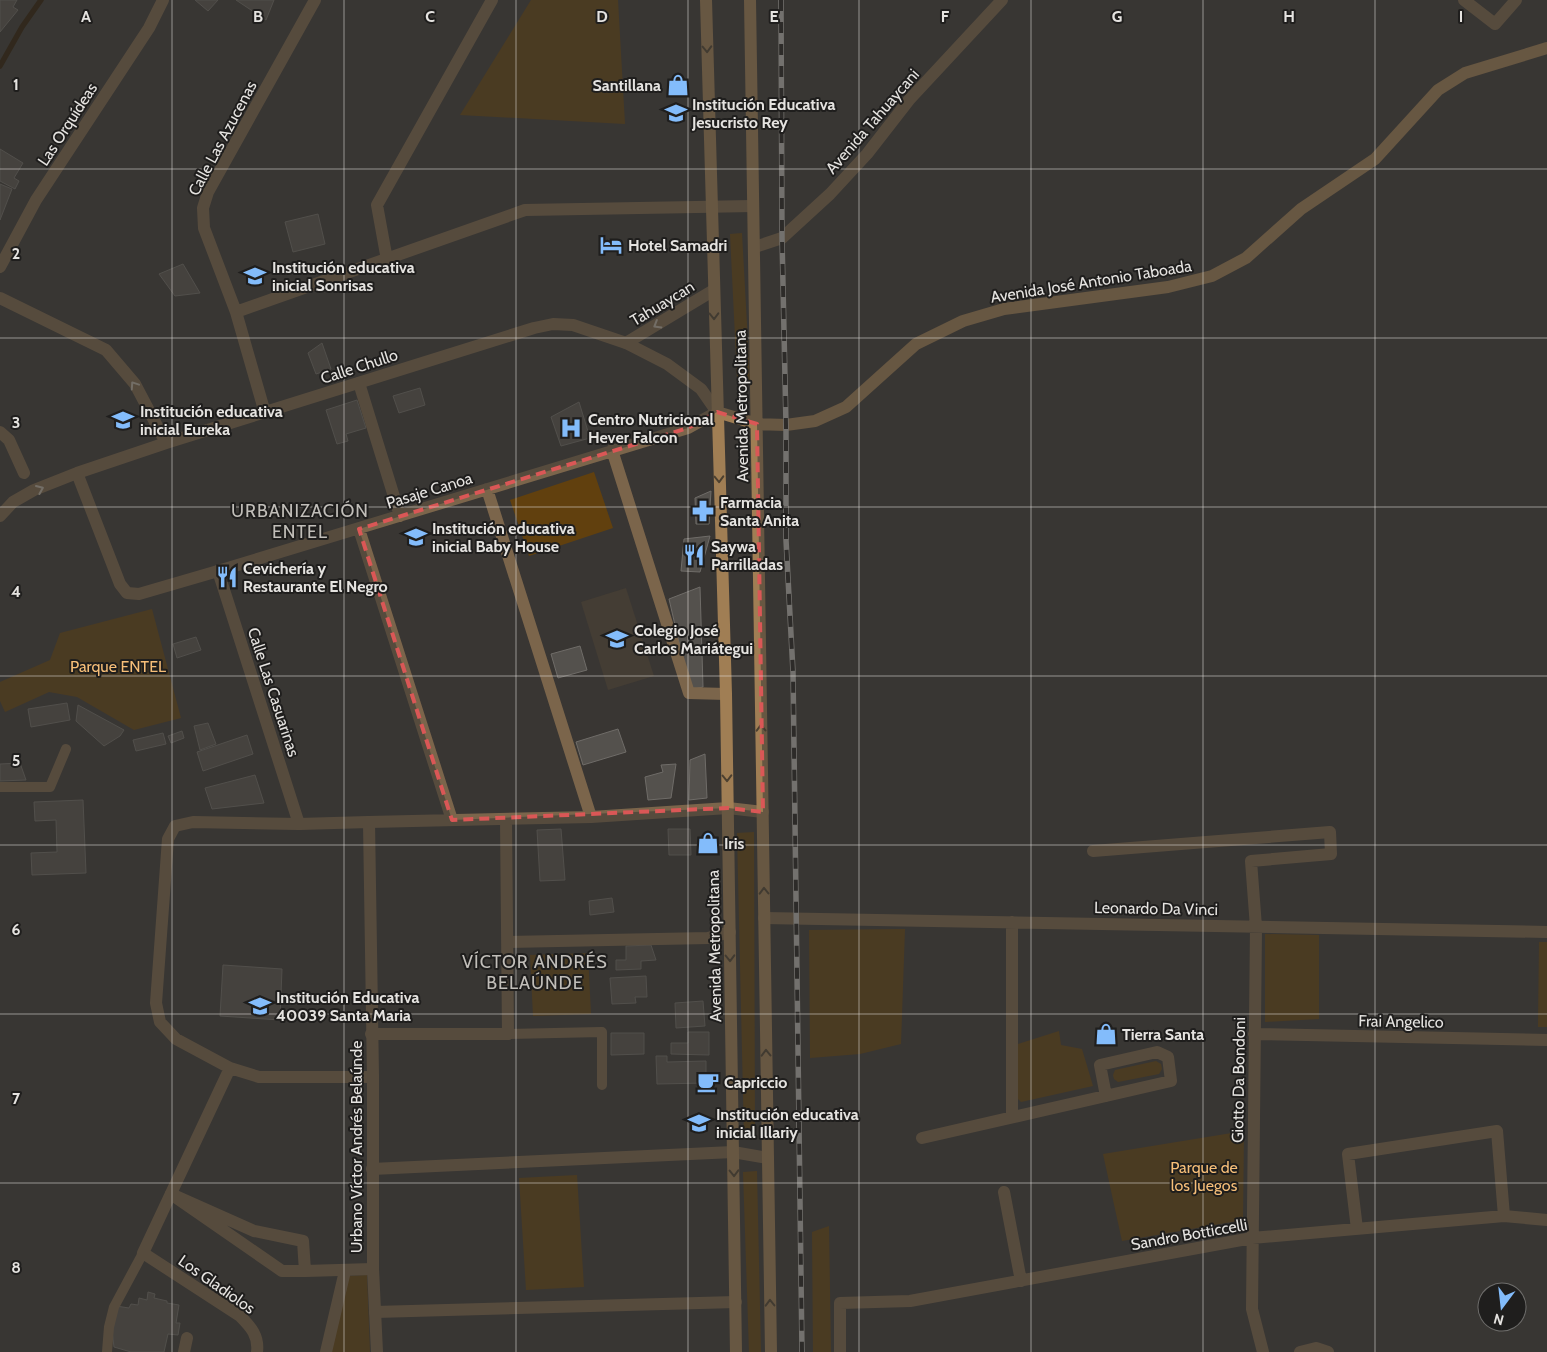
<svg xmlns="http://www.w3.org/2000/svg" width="1547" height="1352" viewBox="0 0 1547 1352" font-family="Cabin,sans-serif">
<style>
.built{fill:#443d34}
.green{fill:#61400e}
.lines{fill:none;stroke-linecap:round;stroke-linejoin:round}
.stream{stroke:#281803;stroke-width:5.5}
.building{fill:#54514d;stroke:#6f6c68}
.service{stroke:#7b654b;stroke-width:10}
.pedestrian{stroke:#7b654b;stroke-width:12}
.minor{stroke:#7b654b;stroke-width:12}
.tertiary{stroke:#7b654b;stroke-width:12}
.secondary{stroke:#a07e54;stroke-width:12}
.rail-casing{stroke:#bbb9b6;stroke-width:5.5}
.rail{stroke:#1f1e1d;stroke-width:4;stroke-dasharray:11;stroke-linecap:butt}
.oneway{stroke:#4c4030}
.oneway2{stroke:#bbb1a4}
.marked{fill:none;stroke:#da5756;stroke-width:4;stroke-dasharray:10 6;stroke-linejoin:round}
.grid{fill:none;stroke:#e5e3e0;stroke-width:1;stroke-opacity:0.55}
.labels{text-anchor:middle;stroke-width:4;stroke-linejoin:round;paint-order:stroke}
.poi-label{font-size:16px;font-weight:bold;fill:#e5e3e0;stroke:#1f1e1d;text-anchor:start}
.street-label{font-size:16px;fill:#e5e3e0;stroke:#1f1e1d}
.park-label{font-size:16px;fill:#f6be78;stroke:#1f1e1d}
.neighbourhood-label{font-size:18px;letter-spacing:1px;fill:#c1beb9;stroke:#1f1e1d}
.grid-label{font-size:16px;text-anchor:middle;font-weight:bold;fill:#e5e3e0;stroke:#1f1e1d;stroke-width:4;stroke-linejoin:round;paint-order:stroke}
</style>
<rect width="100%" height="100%" fill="#393633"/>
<path class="built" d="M626,588l28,88 -46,14 -27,-88z"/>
<path class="green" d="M531,0h87l7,124 -165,-9z
M742,233l8,147 -13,-2 -7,-144z
M594,472l19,56 -84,28 -19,-56z
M152,609l29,109 -47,12 -57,-33 -28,-5 -44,20 -5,-11v-19l50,-22 10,-27z
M754,832l1,307 -11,-1 -7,-305z
M905,929l-4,115 -41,10 -50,4 -1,-128z
M1265,934l54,1v84l-54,3z
M1539,942h8v85h-9z
M588,953l3,61 -58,2 -3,-61z
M1059,1031l2,14 21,4 11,37 -72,16 -4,-4 1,-54z
M1156,1061l5,3 1,5 -3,5 -41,8 -4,-3 -1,-4 2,-5z
M1244,1131l-1,89 -121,21 -19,-87z
M757,1171l4,181h-12l-6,-180z
M577,1175l7,112 -58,3 -7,-112z
M829,1226l2,126h-18l-1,-120z
M367,1275l3,77h-39l15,-76z"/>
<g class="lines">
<path class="stream" d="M0,66l22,-39 19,-27"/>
</g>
<path class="building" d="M0,0h17l-4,7 5,3 -18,22z
M195,0h23l-10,11z
M236,0h38l-8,20z
M0,149l23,14 -9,15 5,3 -4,8 -15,-8z
M0,184l12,5 -12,31z
M318,214l7,30 -32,8 -8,-30z
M183,264l17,29 -25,3 -16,-22z
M322,343l9,26 -15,5 -8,-21z
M420,388l5,17 -26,8 -6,-17z
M357,400l9,28 -20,6 2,7 -11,3 -11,-34z
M579,402l11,36 -29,8 -10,-29z
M711,491l-2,33h-13l-1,-26z
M710,536l-10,36 -19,-1 3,-32z
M700,587l3,100 -13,3 -21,-91z
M196,637l5,13 -24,8 -4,-14z
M580,646l7,24 -29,8 -7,-24z
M67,703l3,17 -39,7 -3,-18z
M78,705l46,25 -4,6 -16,10 -28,-25z
M208,723l8,21 -16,6 -6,-24z
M618,729l8,23 -43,13 -7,-23z
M182,731l2,7 -13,5 -3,-7z
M163,733l3,11 -30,7 -3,-11z
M247,735l6,19 -50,17 -6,-19z
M705,754l2,44 -18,2 1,-40z
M20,763l6,17 -26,1v-17z
M676,764l-5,34 -23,2 -3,-23 18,-5 -2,-7z
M255,775l9,28 -52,6 -7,-21z
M83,800l3,73 -54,2 -1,-22 26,-1 -1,-32 -21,1 -1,-19z
M561,829l4,51 -25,1 -3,-51z
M668,829h22l1,26h-22z
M612,898l2,14 -24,3 -1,-14z
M651,945l5,15 -15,1v8l-25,1v-10h10v-14z
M223,965l59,4 -2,51 -60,-4z
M646,976l1,21h-12l1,6 -24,1 -2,-26z
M703,1001l2,25 -29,2 -1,-25z
M688,1032h21v23l-38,-1v-11h17z
M611,1033h33v21l-33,1z
M656,1056h11v6l39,-1v22l-49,1z
M148,1292l7,2 -1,4 13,3v2l12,2 -3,18h4l-2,12 -10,-1 -4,18h-33l-17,-5 -2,-16 4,-25 13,2 2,-4 7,1 1,-7 8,2z"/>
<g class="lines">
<path class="service" d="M0,787h50l16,-38
M508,1034l94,-2v53
M107,1352l2,-25 5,-20 29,-54"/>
<path class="pedestrian" d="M508,942l200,-4 22,-6
M371,1034h137
M305,1271h-23l-111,-77 83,37 49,10 2,30 68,-2
M375,1312l361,-10"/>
<path class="minor" d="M1464,0l31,24 21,-24
M387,260l-10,-55 115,-205
M0,267l36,-67 113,-172 14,-28
M236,312l289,-102 228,-4
M626,343l88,-53
M359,383l41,133
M265,413l-29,-101 -32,-84 -1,-20 5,-16 107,-192
M0,432l9,8 15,33
M612,450l77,243 37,1
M487,489l104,328
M359,529l93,291
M218,571l470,-143 29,-16
M506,819l2,215
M369,822l222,-5 137,-9 35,4
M299,824l-106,-2 -18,4 -7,13 -12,164 4,19 16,17 54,29 29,9h114
M1093,851l237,-19 1,22 -80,7 5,66 -4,382 11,43
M764,918l783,14
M1254,1034l293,6
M230,1068l-87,185 97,63c11,11 19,20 17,36
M1012,1117v-195
M922,1138c83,-19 166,-38 249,-57l-3,-24 -11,-5 -57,13 6,31
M372,1169l361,-17 35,6
M1004,1192l17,89
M1357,1229l-9,-75 149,-23 7,85
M184,1352l3,-14
M326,1352l19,-81
M840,1352v-49l70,-2 342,-63 252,-22 43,4
M1300,1352l16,-4 12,4"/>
<path class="tertiary" d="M755,247l27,-9 48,-44 37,-40 42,-54 93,-100
M0,298l106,52 29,34 31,59
M77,473l43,111 7,9 12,1 79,-23 81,253 70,-2 4,255v192l4,83
M0,516l13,-14 21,-12 43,-17 89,-30 368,-115 19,-4 20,1 53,18 41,21 34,25 16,23"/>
<path class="secondary" d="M706,0l20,694 10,658
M750,0l21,1352
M717,412l40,12 29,1 29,-4 31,-14 70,-63 47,-23 41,-12 164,-22 44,-11 34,-18 55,-49 74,-50 63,-69 27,-17 82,-25"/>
<g class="rail-casing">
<path id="rail" d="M781,0l1,238 4,187v115l7,132 9,680"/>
</g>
<use href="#rail" class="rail"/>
</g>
<defs><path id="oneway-chevron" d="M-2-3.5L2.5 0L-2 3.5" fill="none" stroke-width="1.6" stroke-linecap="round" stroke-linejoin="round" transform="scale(1.25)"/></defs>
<g class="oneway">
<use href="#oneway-chevron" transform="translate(707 49) rotate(88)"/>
<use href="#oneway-chevron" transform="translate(714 316) rotate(89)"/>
<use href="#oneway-chevron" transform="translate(719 479) rotate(88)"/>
<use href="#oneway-chevron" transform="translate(761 728) rotate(-91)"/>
<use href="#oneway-chevron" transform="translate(727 778) rotate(89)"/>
<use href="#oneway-chevron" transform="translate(764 891) rotate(-91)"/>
<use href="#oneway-chevron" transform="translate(730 958) rotate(89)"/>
<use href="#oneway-chevron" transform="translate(766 1053) rotate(-91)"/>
<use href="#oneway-chevron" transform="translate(734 1173) rotate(89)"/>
<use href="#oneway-chevron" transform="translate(770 1303) rotate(-91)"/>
</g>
<g class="oneway2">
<use href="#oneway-chevron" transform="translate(657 325) rotate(149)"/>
<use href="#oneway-chevron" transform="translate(134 385) rotate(-124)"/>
<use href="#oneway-chevron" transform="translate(40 489) rotate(-23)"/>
</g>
<path d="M0 0H1547V1352H0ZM717,412l40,12 6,388 -35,-4 -276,12 -93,-291 329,-101z" fill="#393633" fill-opacity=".55" fill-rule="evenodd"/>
<path class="marked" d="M717,412l40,12 6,388 -35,-4 -276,12 -93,-291 329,-101z"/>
<path class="grid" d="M172,0v1352M344,0v1352M516,0v1352M688,0v1352M859,0v1352M1031,0v1352M1203,0v1352M1375,0v1352M0,169h1547M0,338h1547M0,507h1547M0,676h1547M0,845h1547M0,1014h1547M0,1183h1547"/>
<defs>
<g id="shop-bare" transform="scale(1.725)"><path d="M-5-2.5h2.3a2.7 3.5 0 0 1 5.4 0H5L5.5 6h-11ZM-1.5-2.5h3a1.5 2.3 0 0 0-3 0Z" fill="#83bcfb" stroke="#1f1e1d" stroke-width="2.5" paint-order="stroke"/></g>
<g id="school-bare" transform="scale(1.725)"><path d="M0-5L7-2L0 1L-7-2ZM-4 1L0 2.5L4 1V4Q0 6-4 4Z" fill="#83bcfb" stroke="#1f1e1d" stroke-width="2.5" paint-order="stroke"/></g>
<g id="hotel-bare" transform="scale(1.725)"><path d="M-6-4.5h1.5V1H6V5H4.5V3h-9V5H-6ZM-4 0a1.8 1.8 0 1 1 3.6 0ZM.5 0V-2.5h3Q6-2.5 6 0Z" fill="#83bcfb" stroke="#1f1e1d" stroke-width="2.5" paint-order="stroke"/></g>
<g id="hospital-bare" transform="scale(1.725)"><path d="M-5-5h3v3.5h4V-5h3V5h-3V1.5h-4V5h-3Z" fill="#83bcfb" stroke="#1f1e1d" stroke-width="2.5" paint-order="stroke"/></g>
<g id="pharmacy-bare" transform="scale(1.725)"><path d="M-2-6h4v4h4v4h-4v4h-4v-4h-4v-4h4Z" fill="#83bcfb" stroke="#1f1e1d" stroke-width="2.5" paint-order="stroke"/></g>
<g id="restaurant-bare" transform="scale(1.725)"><path d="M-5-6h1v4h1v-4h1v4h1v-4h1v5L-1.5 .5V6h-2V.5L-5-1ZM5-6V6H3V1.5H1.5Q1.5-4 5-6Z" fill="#83bcfb" stroke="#1f1e1d" stroke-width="2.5" paint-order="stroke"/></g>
<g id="cafe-bare" transform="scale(1.725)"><path d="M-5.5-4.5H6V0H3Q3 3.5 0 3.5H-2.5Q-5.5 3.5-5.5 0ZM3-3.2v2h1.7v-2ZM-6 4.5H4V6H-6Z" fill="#83bcfb" stroke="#1f1e1d" stroke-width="2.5" paint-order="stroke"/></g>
</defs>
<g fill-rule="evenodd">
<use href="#shop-bare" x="678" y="85"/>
<use href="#school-bare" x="676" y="113"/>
<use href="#hotel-bare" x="611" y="245"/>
<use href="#school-bare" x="255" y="276"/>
<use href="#school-bare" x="123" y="420"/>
<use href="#hospital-bare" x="571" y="428"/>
<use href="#pharmacy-bare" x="703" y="511"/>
<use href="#school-bare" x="416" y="537"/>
<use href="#restaurant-bare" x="694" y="555"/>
<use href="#restaurant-bare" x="227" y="577"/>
<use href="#school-bare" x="617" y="639"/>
<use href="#shop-bare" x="708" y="843"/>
<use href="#school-bare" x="260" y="1006"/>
<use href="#shop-bare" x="1106" y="1034"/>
<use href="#cafe-bare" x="708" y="1082"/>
<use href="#school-bare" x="699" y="1123"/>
</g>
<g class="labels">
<g class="poi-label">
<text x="661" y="91" text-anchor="end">Santillana</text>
<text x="692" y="110">Institución Educativa<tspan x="692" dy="18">Jesucristo Rey</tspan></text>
<text x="628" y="251">Hotel Samadri</text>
<text x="272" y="273">Institución educativa<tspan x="272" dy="18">inicial Sonrisas</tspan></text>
<text x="140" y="417">Institución educativa<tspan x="140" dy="18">inicial Eureka</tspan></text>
<text x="588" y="425">Centro Nutricional<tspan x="588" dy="18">Hever Falcon</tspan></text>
<text x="720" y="508">Farmacia<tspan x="720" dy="18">Santa Anita</tspan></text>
<text x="432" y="534">Institución educativa<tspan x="432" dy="18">inicial Baby House</tspan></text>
<text x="711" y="552">Saywa<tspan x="711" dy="18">Parrilladas</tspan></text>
<text x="243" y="574">Cevichería y<tspan x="243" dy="18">Restaurante El Negro</tspan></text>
<text x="634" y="636">Colegio José<tspan x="634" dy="18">Carlos Mariátegui</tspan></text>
<text x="724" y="849">Iris</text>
<text x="276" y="1003">Institución Educativa<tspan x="276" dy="18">40039 Santa Maria</tspan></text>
<text x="1122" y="1040">Tierra Santa</text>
<text x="724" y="1088">Capriccio</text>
<text x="716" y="1120">Institución educativa<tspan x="716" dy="18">inicial Illariy</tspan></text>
</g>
<g class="street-label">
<text transform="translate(872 121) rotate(-49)" y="6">Avenida Tahuaycani</text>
<text transform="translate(67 124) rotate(-57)" y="6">Las Orquídeas</text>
<text transform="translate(222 138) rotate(-62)" y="6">Calle Las Azucenas</text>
<text transform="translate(1091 281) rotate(-9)" y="6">Avenida José Antonio Taboada</text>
<text transform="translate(662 303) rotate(-31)" y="6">Tahuaycan</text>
<text transform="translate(359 366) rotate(-18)" y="6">Calle Chullo</text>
<text transform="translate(741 406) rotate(-91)" y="6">Avenida Metropolitana</text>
<text transform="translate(429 490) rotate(-17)" y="6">Pasaje Canoa</text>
<text transform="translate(274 692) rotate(72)" y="6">Calle Las Casuarinas</text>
<text transform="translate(1156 908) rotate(1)" y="6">Leonardo Da Vinci</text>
<text transform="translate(714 946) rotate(-91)" y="6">Avenida Metropolitana</text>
<text transform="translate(1401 1021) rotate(1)" y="6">Frai Angelico</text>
<text transform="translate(1238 1080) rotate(-89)" y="6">Giotto Da Bondoni</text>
<text transform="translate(356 1147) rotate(-90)" y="6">Urbano Víctor Andrés Belaúnde</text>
<text transform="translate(1189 1234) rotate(-10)" y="6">Sandro Botticcelli</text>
<text transform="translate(217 1284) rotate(35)" y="6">Los Gladiolos</text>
</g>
<g class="park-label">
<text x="118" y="672">Parque ENTEL</text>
<text x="1204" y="1173">Parque de<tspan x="1204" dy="18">los Juegos</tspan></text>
</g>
<g class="neighbourhood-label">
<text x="300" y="517">URBANIZACIÓN<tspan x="300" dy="21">ENTEL</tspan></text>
<text x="535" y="968">VÍCTOR ANDRÉS<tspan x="535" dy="21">BELAÚNDE</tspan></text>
</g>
</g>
<g class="grid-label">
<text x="86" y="22">A</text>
<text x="258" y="22">B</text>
<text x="430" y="22">C</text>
<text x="602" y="22">D</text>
<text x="774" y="22">E</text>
<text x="945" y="22">F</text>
<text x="1117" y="22">G</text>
<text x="1289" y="22">H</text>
<text x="1461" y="22">I</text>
<text x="16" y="90">1</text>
<text x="16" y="259">2</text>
<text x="16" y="428">3</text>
<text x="16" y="597">4</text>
<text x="16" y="766">5</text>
<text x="16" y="935">6</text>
<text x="16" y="1104">7</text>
<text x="16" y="1273">8</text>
</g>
<g transform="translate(1502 1307) rotate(195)"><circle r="24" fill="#1f1e1d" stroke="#6e6d6b"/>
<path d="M0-4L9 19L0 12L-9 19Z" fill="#83bcfb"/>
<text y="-8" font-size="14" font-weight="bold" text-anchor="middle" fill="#e5e3e0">N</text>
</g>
</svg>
